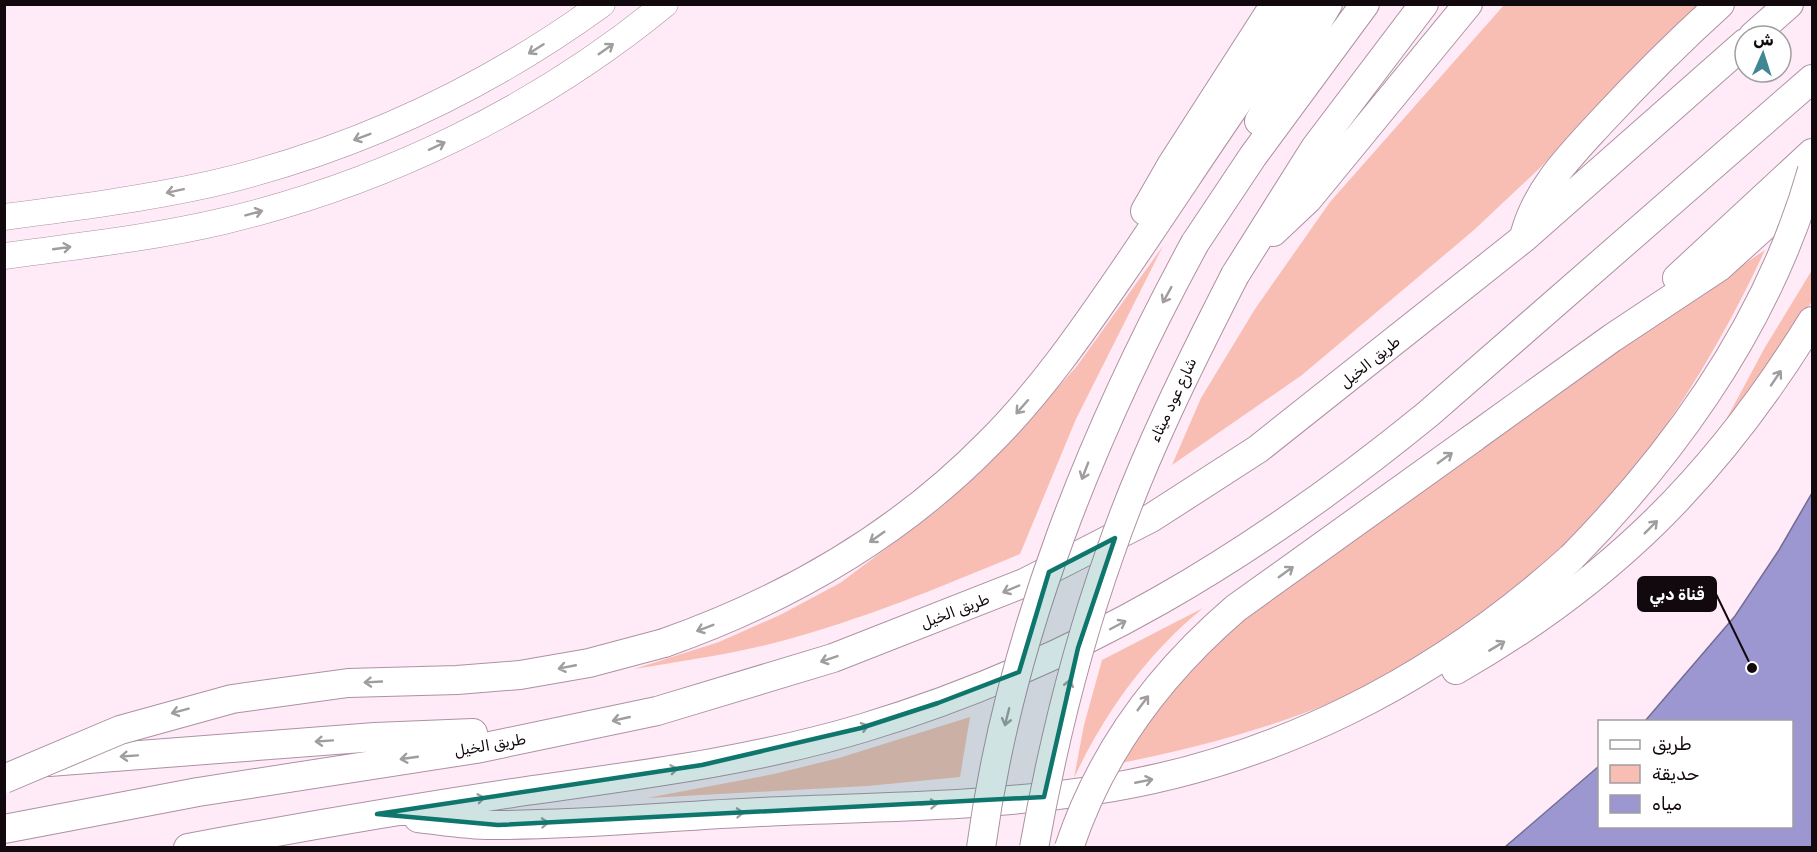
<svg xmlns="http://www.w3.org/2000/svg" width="1817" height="852" viewBox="0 0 1817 852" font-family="Rubik,Cairo,sans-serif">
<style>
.green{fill:#f9beb3}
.water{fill:#9c97d0;stroke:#736c96;stroke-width:1.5}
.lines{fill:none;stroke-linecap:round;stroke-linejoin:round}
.major-casing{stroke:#ad91a3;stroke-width:27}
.highway-casing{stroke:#ad91a3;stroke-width:30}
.major{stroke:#fff;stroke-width:26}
.highway{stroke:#fff;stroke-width:28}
.highway-bridge-casing{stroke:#ad91a3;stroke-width:30;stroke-linecap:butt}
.highway-bridge{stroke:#fff;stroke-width:28}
.oneway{stroke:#a09d9f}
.marked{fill:#0f766e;fill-opacity:0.2;stroke:#0f766e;stroke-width:4.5;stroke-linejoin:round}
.labels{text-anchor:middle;stroke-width:6;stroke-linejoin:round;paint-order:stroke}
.street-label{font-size:15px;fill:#12090f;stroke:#fff}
.leader{fill:none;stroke:#12090f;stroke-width:2}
.callout-dot{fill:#12090f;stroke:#fff;stroke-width:2}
.callout{fill:#12090f;stroke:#12090f;stroke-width:2}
.callout-label{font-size:16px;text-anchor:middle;font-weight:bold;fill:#fff}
</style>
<rect width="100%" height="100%" fill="#feebf7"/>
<path class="green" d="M1504,5h199l-87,82 -73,78 -69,65 -172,145 -130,90 29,-67 54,-89 75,-107z
M1163,246l-87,173 -56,135c-79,33 -158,66 -242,88 -47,12 -96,19 -144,27l85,-27 61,-27 60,-32 99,-74 49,-44 89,-99z
M1765,250c-50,107 -110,204 -192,289 -14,14 -27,30 -42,43 -16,13 -35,24 -52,36 -22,15 -44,33 -67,46 -92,51 -193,80 -296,100l55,-79 66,-63 209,-147 67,-54z
M1812,270v31l-19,31 -74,101 45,-84z
M1203,608c-56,46 -98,104 -129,170l10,-53 18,-65z
M970,717l-10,60 -93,9 -220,12 127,-24 65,-16z"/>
<path class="water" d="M1812,493v354h-307l94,-81 1,60h192v-104l-147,-1 90,-105 44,-66z"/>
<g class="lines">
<g class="major-casing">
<path id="major" d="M4,217c70,-9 139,-18 207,-33 141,-33 274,-95 391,-180
M4,256c74,-10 148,-18 220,-35 160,-38 313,-112 441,-217"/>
</g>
<g class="highway-casing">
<path id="highway" d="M1753,36l36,-32
M1259,121l69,-117
M1145,211l27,-47 103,-160
M1273,232l35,-33 160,-195
M1525,233c13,-46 46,-78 77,-112 38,-41 77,-80 118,-117
M1195,243l58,-87 112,-152
M1235,275l80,-127 109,-144
M1677,278l135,-125
M1473,438l139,-100 107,-71 93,-84
M664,643c122,-43 235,-108 326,-201 52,-52 93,-112 135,-173 60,-88 118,-178 181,-265
M1456,670c156,-89 262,-196 356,-349
M49,762l326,-25 98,-4
M418,818c26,3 53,8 79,7 87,0 175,-9 263,-13 110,-5 221,-5 329,-21 184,-27 346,-110 483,-234
M4,829l194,-37 278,-43 181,-38 176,-53 191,-75 127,-65 107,-69 266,-211 221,-195
M188,848c113,-21 225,-40 338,-57 113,-16 227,-30 337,-63 215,-65 391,-172 565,-314l384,-335"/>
</g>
<use href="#major" class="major"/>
<use href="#highway" class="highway"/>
<g class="highway-bridge-casing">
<path id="highway-bridge" d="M1572,557c107,-109 198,-238 240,-387
M4,779l116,-49 112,-31 116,-16 109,-3 63,-5 69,-12 75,-20
M981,848c29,-214 112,-417 214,-605
M1034,848c18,-101 42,-199 76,-295 33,-96 79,-188 125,-278
M1069,848c32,-97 90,-174 167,-240l237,-170"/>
</g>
<use href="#highway-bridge" class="highway-bridge"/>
</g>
<defs><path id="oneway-shaft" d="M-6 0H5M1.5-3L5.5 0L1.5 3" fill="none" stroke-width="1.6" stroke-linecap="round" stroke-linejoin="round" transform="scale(1.5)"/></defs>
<g class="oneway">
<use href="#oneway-shaft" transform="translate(536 49) rotate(148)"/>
<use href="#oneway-shaft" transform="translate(606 49) rotate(-35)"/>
<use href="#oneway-shaft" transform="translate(362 137) rotate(159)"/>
<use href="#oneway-shaft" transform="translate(437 146) rotate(-25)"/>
<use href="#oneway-shaft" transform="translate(175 191) rotate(168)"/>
<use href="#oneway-shaft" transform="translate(254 213) rotate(-15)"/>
<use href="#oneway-shaft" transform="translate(62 248) rotate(-8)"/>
<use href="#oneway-shaft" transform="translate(1167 295) rotate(119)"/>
<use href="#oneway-shaft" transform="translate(1776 378) rotate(-56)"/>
<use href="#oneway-shaft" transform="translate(1022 407) rotate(131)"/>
<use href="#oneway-shaft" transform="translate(1445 458) rotate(-36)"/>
<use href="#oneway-shaft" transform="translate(1085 471) rotate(111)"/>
<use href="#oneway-shaft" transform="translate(1651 527) rotate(-45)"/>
<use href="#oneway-shaft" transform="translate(877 537) rotate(145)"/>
<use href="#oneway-shaft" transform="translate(1286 572) rotate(-36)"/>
<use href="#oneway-shaft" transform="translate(1011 589) rotate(157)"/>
<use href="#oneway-shaft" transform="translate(1118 625) rotate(-28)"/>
<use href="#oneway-shaft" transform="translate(705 628) rotate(159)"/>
<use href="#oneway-shaft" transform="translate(1497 646) rotate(-31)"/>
<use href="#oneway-shaft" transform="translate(829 659) rotate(161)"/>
<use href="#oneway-shaft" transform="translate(567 667) rotate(169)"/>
<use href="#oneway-shaft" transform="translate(373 682) rotate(177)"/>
<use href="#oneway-shaft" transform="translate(1068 688) rotate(-76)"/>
<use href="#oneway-shaft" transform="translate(1143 703) rotate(-53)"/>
<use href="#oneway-shaft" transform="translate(180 711) rotate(165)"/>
<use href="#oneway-shaft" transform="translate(1007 717) rotate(104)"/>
<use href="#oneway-shaft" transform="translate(621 719) rotate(167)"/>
<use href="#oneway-shaft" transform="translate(860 728) rotate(-16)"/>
<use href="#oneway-shaft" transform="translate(324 741) rotate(176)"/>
<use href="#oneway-shaft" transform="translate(129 756) rotate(176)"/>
<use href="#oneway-shaft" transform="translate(409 758) rotate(172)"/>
<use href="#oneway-shaft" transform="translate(669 770) rotate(-8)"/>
<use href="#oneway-shaft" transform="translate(1144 781) rotate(-11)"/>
<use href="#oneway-shaft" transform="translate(476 799) rotate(-8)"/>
<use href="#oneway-shaft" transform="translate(929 804) rotate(-3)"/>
<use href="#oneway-shaft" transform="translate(735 813) rotate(-3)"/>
<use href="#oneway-shaft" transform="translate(540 823) rotate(-3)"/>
</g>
<path class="marked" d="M1115,538l-37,110 -34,149 -546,28 -121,-11 325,-49 159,-37 77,-25 81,-31 30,-100z"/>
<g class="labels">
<g class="street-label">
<text transform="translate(1370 362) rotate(-39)" y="5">طريق الخيل</text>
<text transform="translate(1173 400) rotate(-65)" y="5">شارع عود ميثاء</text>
<text transform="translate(955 611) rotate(-21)" y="5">طريق الخيل</text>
<text transform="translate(490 745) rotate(-10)" y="5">طريق الخيل</text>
</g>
</g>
<path class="leader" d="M1752 668L1716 594"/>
<circle class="callout-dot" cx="1752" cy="668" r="6"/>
<rect class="callout" x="1638" y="577" width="78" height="34" rx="6"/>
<g class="callout-label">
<text x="1677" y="600">قناة دبي</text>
</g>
<rect width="1817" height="852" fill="none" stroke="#12090f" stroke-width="12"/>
<rect x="1598" y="720" width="195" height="108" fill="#ffffff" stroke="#a09d9f" stroke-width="1.5"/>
<rect x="1610" y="740" width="30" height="9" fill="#ffffff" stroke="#a09d9f" stroke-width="1.5"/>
<text x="1652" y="750" font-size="18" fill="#12090f">طريق</text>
<rect x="1610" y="765" width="30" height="18" fill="#f9beb3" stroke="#a09d9f" stroke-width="1.5"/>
<text x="1652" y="780" font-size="18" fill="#12090f">حديقة</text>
<rect x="1610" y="795" width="30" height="18" fill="#9c97d0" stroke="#a09d9f" stroke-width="1.5"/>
<text x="1652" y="810" font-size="18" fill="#12090f">مياه</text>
<g transform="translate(1763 54) rotate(3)"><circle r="28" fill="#ffffff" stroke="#a09d9f" stroke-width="1.5"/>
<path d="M0-4.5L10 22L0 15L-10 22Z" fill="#418693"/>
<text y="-9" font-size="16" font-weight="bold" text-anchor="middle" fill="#12090f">ش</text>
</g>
</svg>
